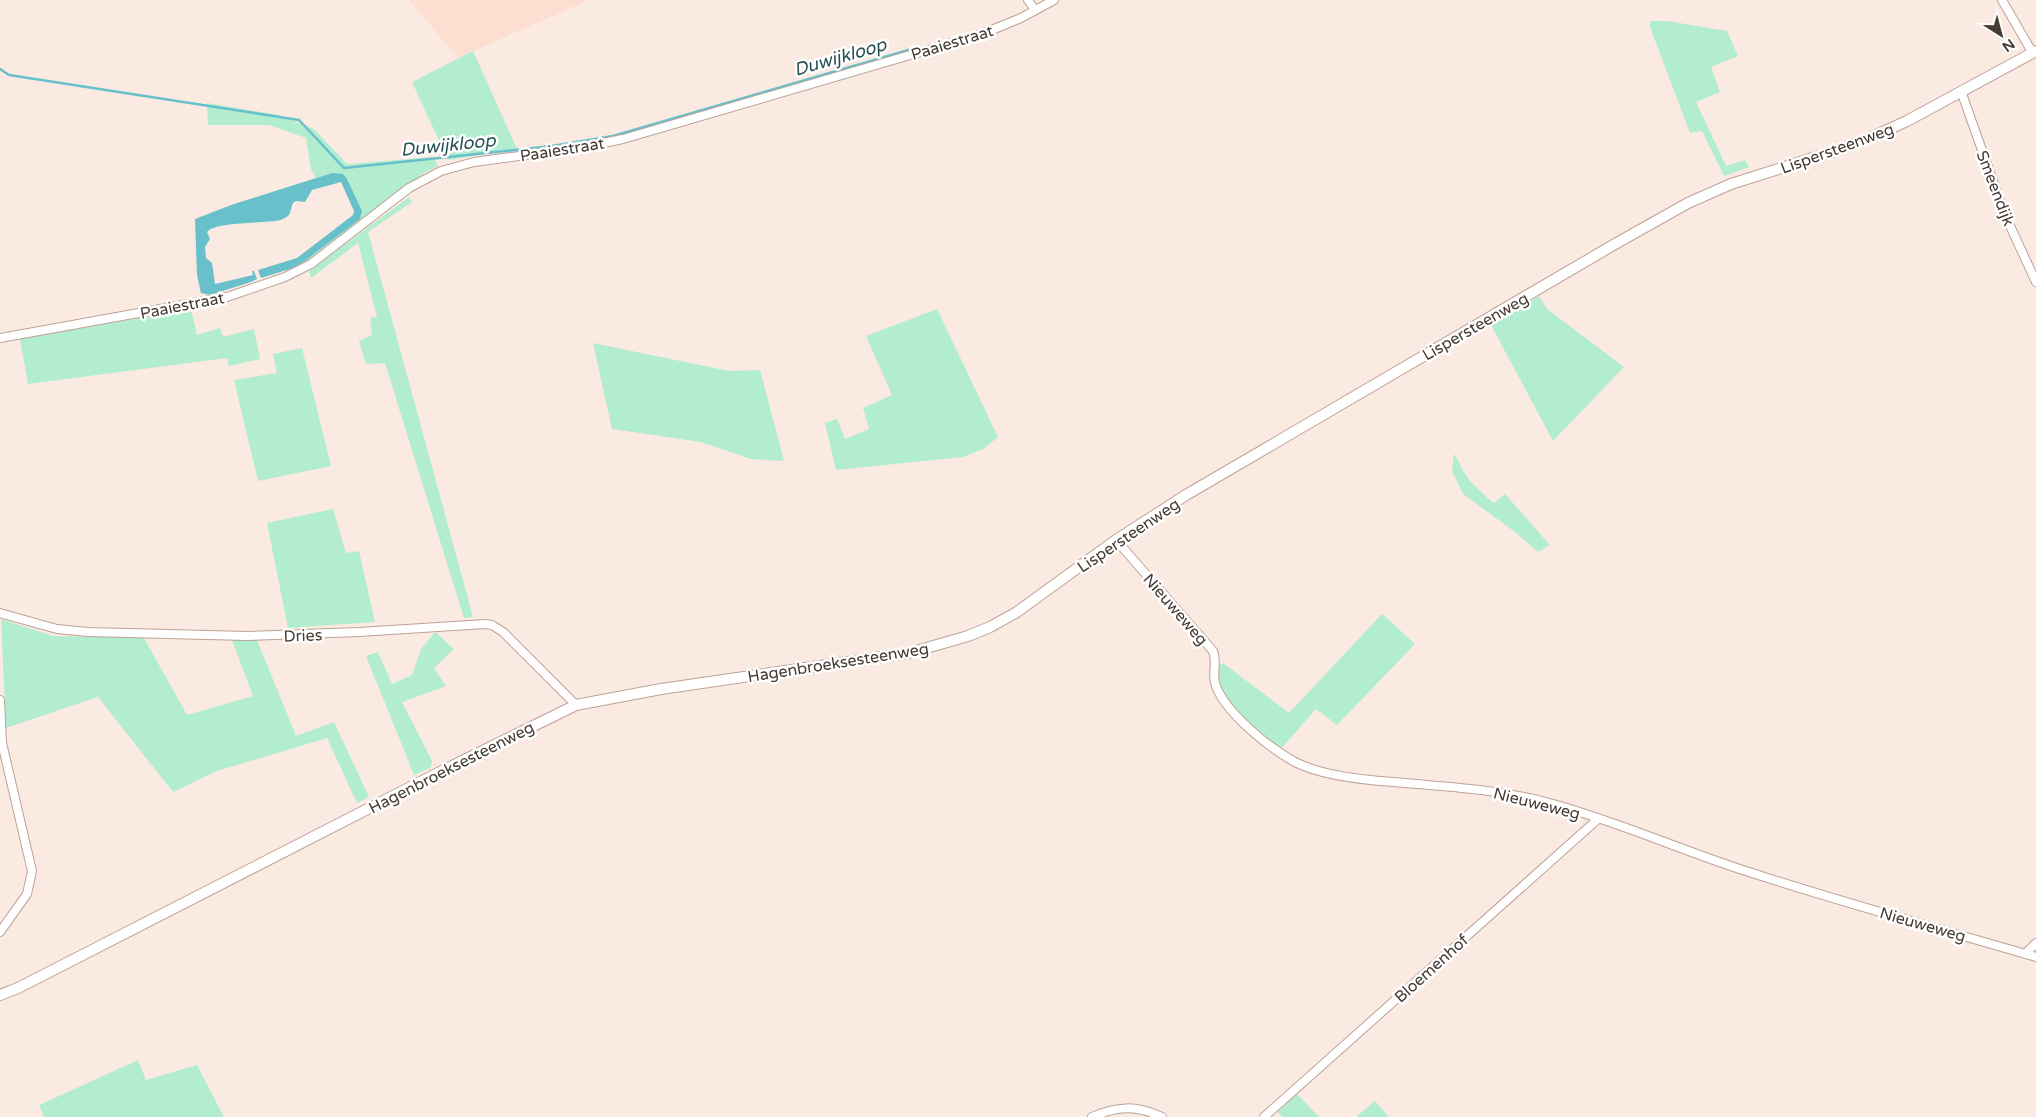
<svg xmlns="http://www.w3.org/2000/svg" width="2036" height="1117" viewBox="0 0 2036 1117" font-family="'Varela Round',sans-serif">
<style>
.built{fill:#fddfd1}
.green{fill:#b1edce}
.water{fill:#67c0ca}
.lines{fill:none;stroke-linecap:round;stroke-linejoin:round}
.stream{stroke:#67c0ca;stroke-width:2.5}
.minor-casing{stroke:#bda295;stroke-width:10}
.tertiary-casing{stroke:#bda295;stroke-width:12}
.minor{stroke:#fff;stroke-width:8}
.tertiary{stroke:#fff;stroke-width:10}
.labels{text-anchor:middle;stroke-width:5;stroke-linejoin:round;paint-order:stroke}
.street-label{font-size:16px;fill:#453a34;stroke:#fff}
.water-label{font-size:18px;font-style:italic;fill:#264f54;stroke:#fff}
</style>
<rect width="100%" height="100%" fill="#fbeae1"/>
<path class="built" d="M409,0h180l-131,58z"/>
<path class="green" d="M1650,21h17l60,10 11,25 -27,11 9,25 -24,10 30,64 19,-6 4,7 -25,9 -22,-45 -12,2 -40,-106z
M473,51l44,98 -69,11 -36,-78z
M207,103l72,12 35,14 33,35 87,-7 4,9 -14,7 -112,88 -19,8 37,-26 32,-28 -15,-36 -15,-6 -16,5 -5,-9 -5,-31 -37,-13h-61z
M409,197l3,5 -44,30 105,385 -9,1 -79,-255 -19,1 -7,-23 13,-6 -2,-17 7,-1 -19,-74 -47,35 -2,-7z
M1539,296l8,13 77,58 -71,74 -62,-116z
M191,309l6,26 23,-7 3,9 31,-8 6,30 -31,7 -2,-8 -199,26 -8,-45z
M937,309l61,128 -15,12 -20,8 -127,13 -11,-47 12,-4 8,20 24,-10 -6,-21 29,-13 -26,-59z
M593,343l136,28 31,-1 24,91 -33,-2 -50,-17 -89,-13z
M302,348l29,118 -73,15 -24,-101 43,-7 -4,-19z
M1454,454c5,6 6,11 9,17 7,12 21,24 31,32l11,-9 45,51 -12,7 -23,-20 -52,-38 -11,-23z
M333,509l13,44 13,-2 16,71 -87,6 -21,-105z
M1382,614l33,30 -78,81 -21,-16 -35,40c-23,-20 -66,-49 -65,-81l7,-5 66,50z
M1,619l52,17 91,2 43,77 66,-19 -21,-56h25l39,96 38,-14 35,75 -12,6 -30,-65 -110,33 -44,21 -75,-95 -92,31z
M435,632l19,17 -20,19 12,18 -44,16 30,59 -1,6 -17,8 -48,-119 12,-4 14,32 20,-9 9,-26z
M138,1060l8,20 51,-15 27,52h-180l-5,-12z
M1297,1094l22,23h-37l-4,-5z
M1375,1101l14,16h-33z"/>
<path class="water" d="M332,173l11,1 4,5 15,32 -2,8 -55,42 -12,7 -32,10 -3,-8 39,-12 56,-43 1,-4 -13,-29 -29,8 -7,12 -9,-1 -3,2c-4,9 0,12 -12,17 -17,4 -65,1 -74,12l3,7 -5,8 1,11 6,5 3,21 38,-9 -1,-4h2l3,8 -6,3 -41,13 -9,-2 -4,-18 -2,-56 36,-14z"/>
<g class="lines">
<path class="stream" d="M0,69l9,6 290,45 45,48 208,-22 61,-10 299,-87"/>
<g class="minor-casing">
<path id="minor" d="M1028,0l7,10
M2002,0l30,52
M1961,91l44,124 31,67
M0,338l227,-41 58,-20 26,-13 98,-76 32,-17 33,-9 104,-14 45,-9 359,-105 39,-16 33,-18
M1116,540l97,111c5,12 -2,23 3,35 10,27 53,62 79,76 27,14 68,18 99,20 53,5 107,7 159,22 66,18 130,47 196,68 95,31 191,57 287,85
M0,613l57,16 31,3 159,4 112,-4 126,-8 7,1 11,7 73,73
M0,700l2,43 30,128 -5,23 -27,38
M2025,954l11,-11
M1092,1117c25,-11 44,-12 70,0
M1264,1117l334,-298"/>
</g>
<g class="tertiary-casing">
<path id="tertiary" d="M0,995l18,-7 418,-214 140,-69 85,-16 248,-36 59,-17 22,-9 27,-15 99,-72 70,-45 429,-251 73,-41 43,-19 107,-34 36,-14 33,-15 129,-70"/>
</g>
<use href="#minor" class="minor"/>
<use href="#tertiary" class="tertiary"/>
</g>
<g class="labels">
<g class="street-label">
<text transform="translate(952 42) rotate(-17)" y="6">Paaiestraat</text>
<text transform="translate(1837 148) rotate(-20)" y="6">Lispersteenweg</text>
<text transform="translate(562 149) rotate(-9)" y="6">Paaiestraat</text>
<text transform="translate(1996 188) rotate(69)" y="6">Smeendijk</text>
<text transform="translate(182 305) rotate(-11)" y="6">Paaiestraat</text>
<text transform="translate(1475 326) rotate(-30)" y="6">Lispersteenweg</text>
<text transform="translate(1128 535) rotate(-34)" y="6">Lispersteenweg</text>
<text transform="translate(1176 609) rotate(49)" y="6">Nieuweweg</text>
<text transform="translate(303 635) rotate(-2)" y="6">Dries</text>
<text transform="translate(838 662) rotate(-9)" y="6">Hagenbroeksesteenweg</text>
<text transform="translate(451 767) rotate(-27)" y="6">Hagenbroeksesteenweg</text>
<text transform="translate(1537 803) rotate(14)" y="6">Nieuweweg</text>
<text transform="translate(1923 924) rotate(16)" y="6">Nieuweweg</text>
<text transform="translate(1431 968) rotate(-42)" y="6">Bloemenhof</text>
</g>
<g class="water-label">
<text transform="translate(840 57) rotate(-16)" y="6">Duwijkloop</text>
<text transform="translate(448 145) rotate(-6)" y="6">Duwijkloop</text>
</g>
</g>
<g transform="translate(2001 35) rotate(144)" stroke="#ffffff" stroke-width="4" paint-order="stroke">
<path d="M0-4L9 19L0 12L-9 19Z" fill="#453a34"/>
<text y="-8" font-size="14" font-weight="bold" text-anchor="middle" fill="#453a34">N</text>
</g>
</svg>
